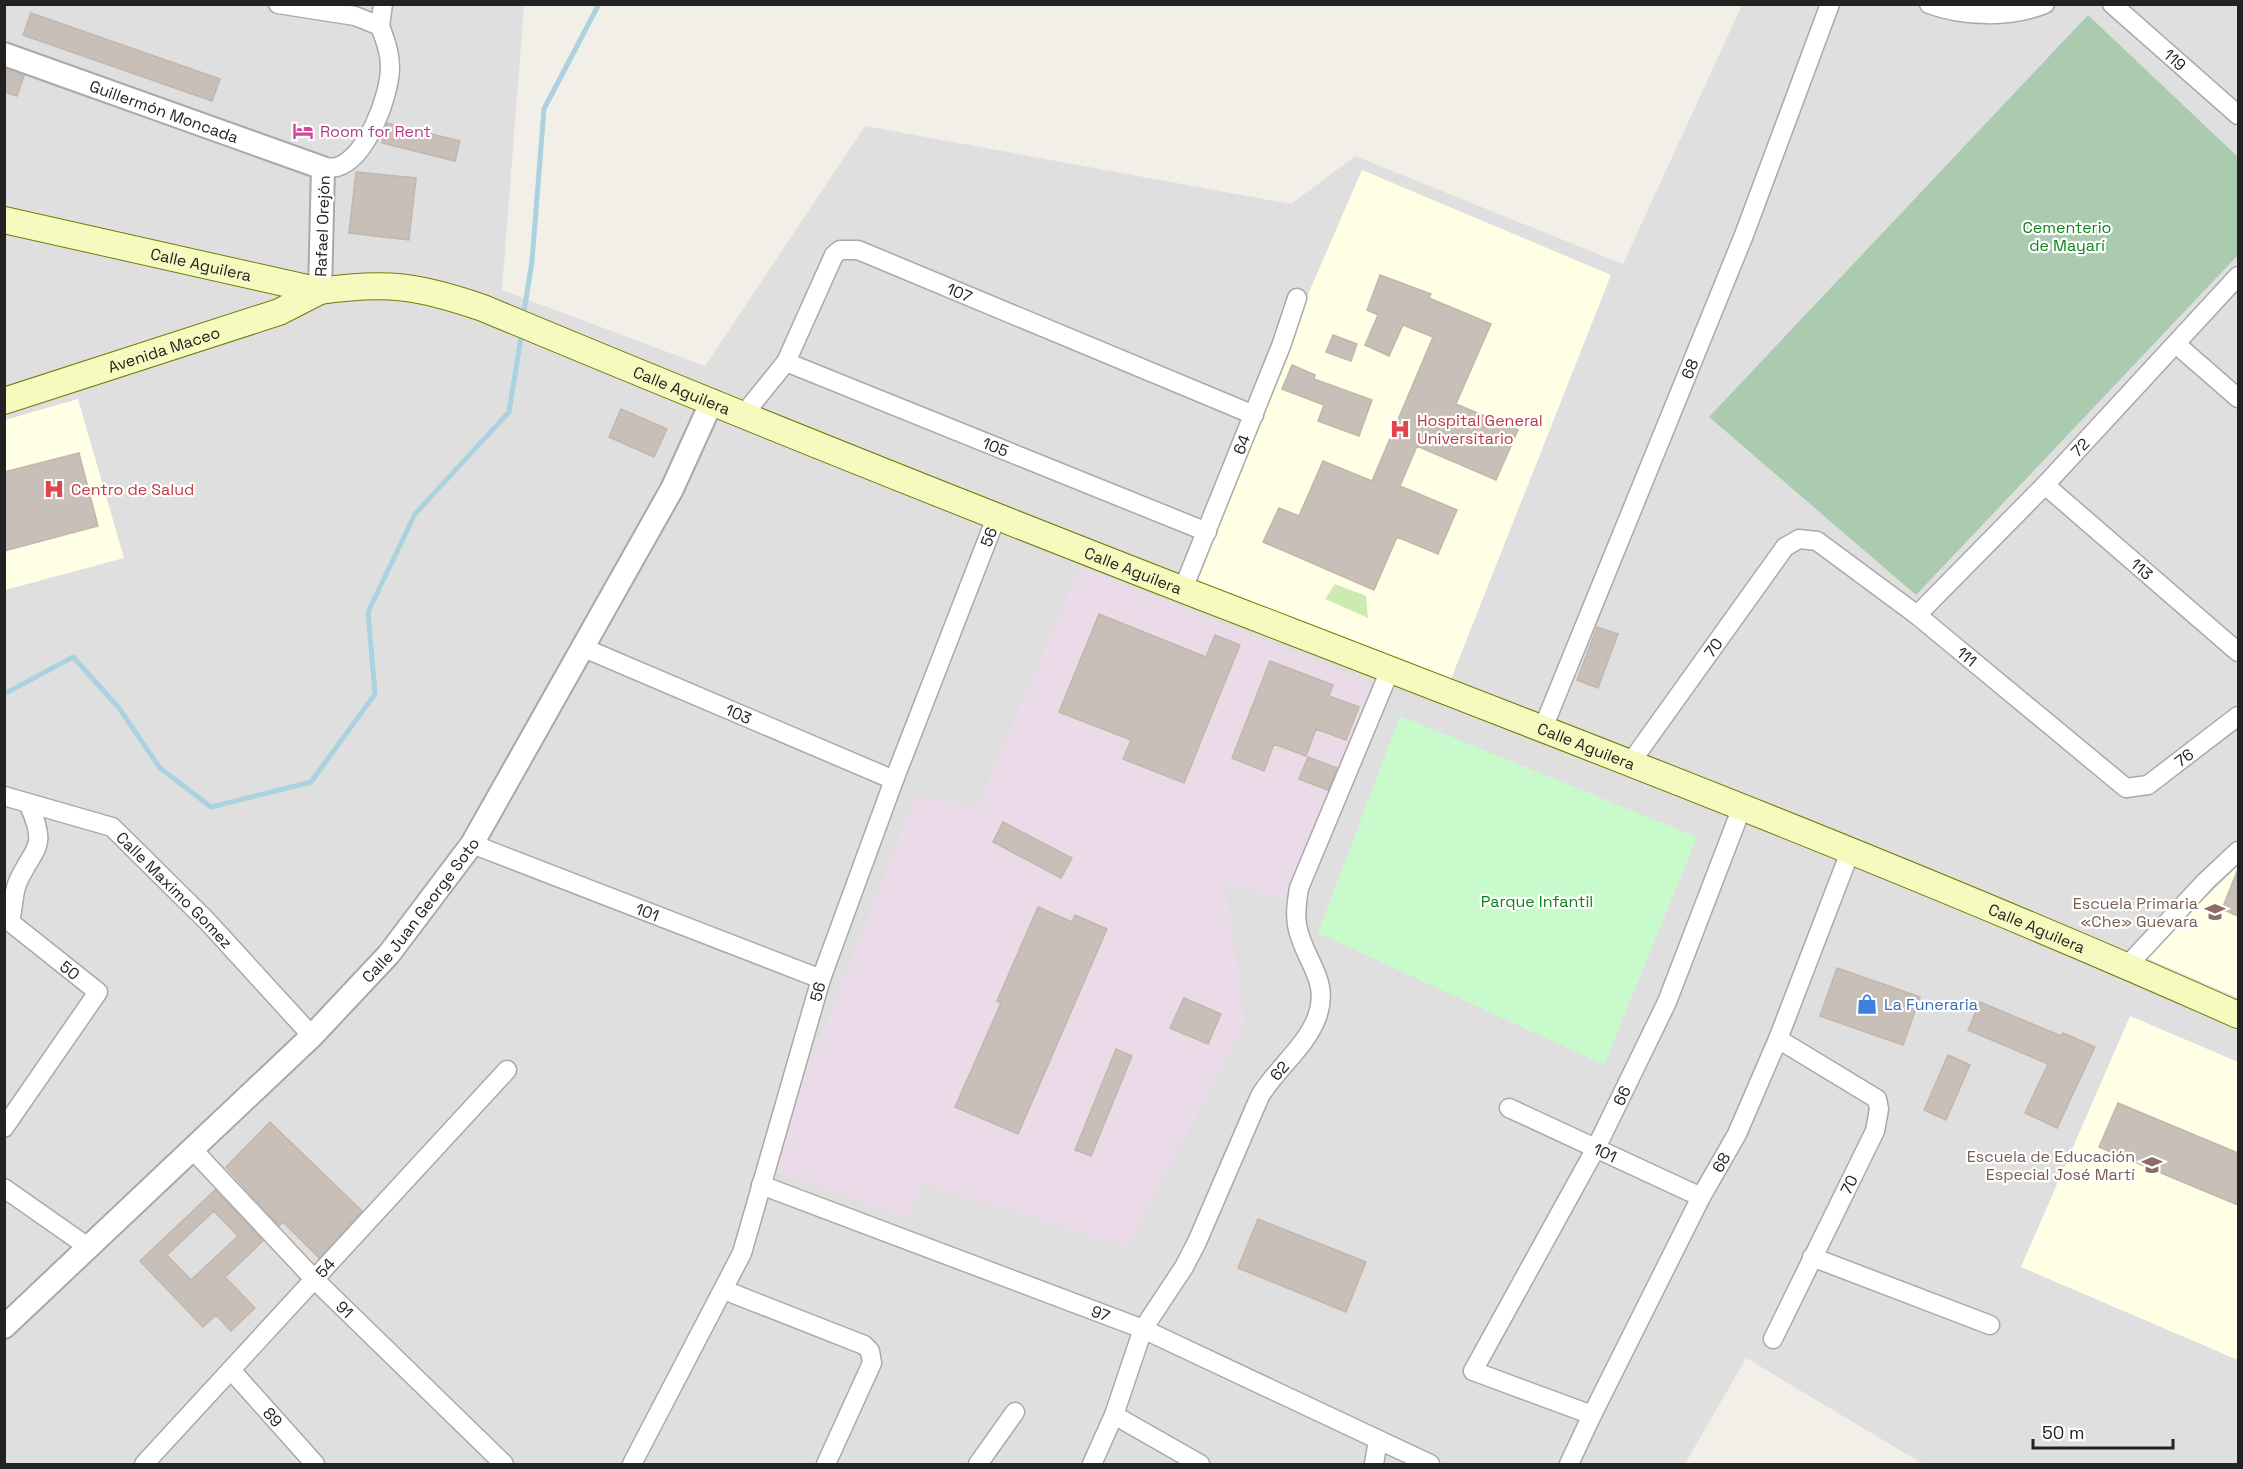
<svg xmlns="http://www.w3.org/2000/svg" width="2243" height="1469" viewBox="0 0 2243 1469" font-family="'Space Grotesk',sans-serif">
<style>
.residential{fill:#e0dfdf}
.industrial{fill:#ebdbe8}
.education{fill:#ffffe5}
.grass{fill:#cdebb0}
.cemetery{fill:#aacbaf}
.park{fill:#c8facc}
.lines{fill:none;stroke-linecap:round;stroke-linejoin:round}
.stream{stroke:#aad3df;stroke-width:5}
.building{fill:#c7bfb8;stroke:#c4b6ab;stroke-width:1.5;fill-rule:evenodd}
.minor-casing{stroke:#a9a9a9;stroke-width:21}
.tertiary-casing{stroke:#a9a9a9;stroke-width:26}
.secondary-casing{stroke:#707d05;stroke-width:28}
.minor{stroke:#fff;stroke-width:18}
.tertiary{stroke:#fff;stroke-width:22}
.secondary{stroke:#f7fabf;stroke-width:26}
.labels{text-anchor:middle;stroke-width:4.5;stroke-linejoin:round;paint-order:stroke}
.street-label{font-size:16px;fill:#222;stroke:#fff}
.hotel-label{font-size:16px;fill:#b23c85;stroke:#fff;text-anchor:start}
.park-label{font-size:16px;fill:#0c8416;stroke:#fff}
.health-label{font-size:16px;fill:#be3a42;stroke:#fff;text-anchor:start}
.education-label{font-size:16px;fill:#785e54;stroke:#fff;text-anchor:end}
.shop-label{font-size:16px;fill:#366cbe;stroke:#fff;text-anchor:start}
</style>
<rect width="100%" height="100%" fill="#f2efe9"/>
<path class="residential" d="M5,5h519l-22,285 203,76 160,-240 426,78 64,-48 268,108 119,-259h496v1459h-315l-177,-106 -61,106h-1680z"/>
<path class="industrial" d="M1080,567l299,120 -97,213 -57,-17 20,140 -118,224 -204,-63 -16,34 -138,-49 147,-374 61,12z"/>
<path class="education" d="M1362,170l249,105 -162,409 -266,-102z
M78,399l46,159 -119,32v-170z
M2238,866v132l-94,-41z
M2130,1016l108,46v298l-217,-93z"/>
<path class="grass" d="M1335,584l31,12 2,22 -43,-19z"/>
<path class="cemetery" d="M2088,15l150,142v98l-322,340 -207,-178z"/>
<path class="park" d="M1400,716l297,121 -93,228 -286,-132z"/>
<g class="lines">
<path class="stream" d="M523,318l9,-57 12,-152 55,-105
M4,694l69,-37 46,51 41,60 51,39 100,-25 64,-88 -7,-82 47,-98 94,-102 13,-81"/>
</g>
<path class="building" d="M31,13l189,66 -8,22 -189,-66z
M4,69l20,7 -7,20 -13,-4z
M387,123l73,18 -5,20 -73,-18z
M356,172l60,6 -7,62 -60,-7z
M1380,275l51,19 -2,4 62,26 -35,80 62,26 -22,50 -79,-34 -17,40 57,24 -19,44 -41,-17 -23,53 -111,-48 16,-34 20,8 24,-55 49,20 61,-144 -30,-12 -14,31 -24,-11 13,-30 -11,-5z
M1333,335l24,9 -6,17 -25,-9z
M1292,365l23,10 -1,4 58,21 -13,36 -41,-15 6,-16 -42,-16z
M621,409l46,20 -13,28 -45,-20z
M79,453l19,73 -94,25v-79z
M1099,614l107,43 9,-22 25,10 -56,138 -61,-24 8,-19 -72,-28z
M1597,627l21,7 -20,54 -21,-8z
M1270,661l63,24 -4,11 30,11 -13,33 -30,-11 -10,27 -32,-12 -10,27 -32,-13z
M1308,757l29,11 -9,22 -29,-11z
M1003,822l69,36 -11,20 -68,-36z
M2238,869v47l-16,-7z
M1038,907l34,15 3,-7 32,14 -89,205 -63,-27 46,-104 -4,-2z
M1837,968l83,29 -17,48 -83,-29z
M1184,998l37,16 -13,30 -38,-16z
M1980,1002l81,34 2,-3 32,14 -38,81 -32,-15 23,-49 -80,-34z
M1116,1049l16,7 -41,100 -16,-6z
M1948,1055l22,10 -24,55 -22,-10z
M2118,1103l120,50v52l-139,-58z
M270,1122l92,89 -43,47 -36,-36 -4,4 -53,-59z
M215,1190l48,51 -38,36 30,31 -24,23 -15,-16 -13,12 -63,-66zM214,1211l24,25 -47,44 -24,-25z
M1258,1219l108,43 -20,50 -108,-44z"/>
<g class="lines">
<g class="minor-casing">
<g id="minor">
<path d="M278,4l77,12 25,10c5,14 10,26 10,41 0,28 -23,91 -53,100 -4,1 -10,0 -14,1"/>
<path d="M1929,4c35,13 81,14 116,0"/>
<path id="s1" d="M2112,4l126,111"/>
<path d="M380,26l3,-22"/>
<path d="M2176,344l62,54"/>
<path id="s2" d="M786,362l421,170"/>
<path id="s3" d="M744,414l42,-52 48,-107 6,-5h18l396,165"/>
<path id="s4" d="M2045,485l193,167"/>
<path id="s5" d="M1183,589l98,-243 16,-48"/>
<path id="s6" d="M1917,615l128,-130 193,-209"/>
<path id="s7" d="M584,648l310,132"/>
<path id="s8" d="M1543,728l201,-493 86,-231"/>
<path id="s9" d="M1631,762l154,-215 14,-8 18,2 100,74 209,173 22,-3 90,-69"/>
<path id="s10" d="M4,796l108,31 95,94 105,115"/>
<path id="s11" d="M472,844l349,135"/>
<path d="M2127,966l79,-85 32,-30"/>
<path id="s12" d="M1509,1108l192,89"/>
<path d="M4,1128l94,-136 -88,-70c3,-12 3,-27 7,-38 16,-38 32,-33 12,-79"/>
<path id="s13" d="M193,1150l122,130 189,184"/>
<path id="s14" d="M761,1185l382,144 287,135"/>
<path d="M4,1188l84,59"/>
<path d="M1812,1257l178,68"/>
<path d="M724,1290l140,55 6,6 2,12 -46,101"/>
<path id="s15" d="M1773,1339l102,-208 4,-22 -2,-10 -99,-60"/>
<path id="s16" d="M231,1370l84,94"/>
<path d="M1114,1415l86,49"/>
<path id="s17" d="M1592,1415l-119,-44 123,-223 71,-146 75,-195"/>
<path id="s18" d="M144,1464l363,-394"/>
<path id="s19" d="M632,1464l110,-211 79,-274 73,-199 103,-265"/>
<path d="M978,1464l37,-52"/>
<path id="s20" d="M1092,1464l22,-49 29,-86 41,-62 13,-25 63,-146c16,-27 46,-49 57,-79 14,-38 -14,-57 -20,-92 -2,-13 0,-25 2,-37l91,-218"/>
<path d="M1374,1464l4,-24"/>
<path id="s21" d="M1569,1464l23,-49 109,-218 36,-63 41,-95 72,-187"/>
</g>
</g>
<g class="tertiary-casing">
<g id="tertiary">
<path id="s22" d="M4,54l319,114 -3,123"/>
<path id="s23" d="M4,1327l308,-291 77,-82 83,-110 200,-355 40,-88"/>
</g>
</g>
<g class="secondary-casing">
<g id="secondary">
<path id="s24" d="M4,220l316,71c67,-10 99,-5 163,17 234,98 470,192 706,284 352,136 705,270 1049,423"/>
<path id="s25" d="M4,401l275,-89 41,-21"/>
</g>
</g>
<use href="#minor" class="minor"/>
<use href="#tertiary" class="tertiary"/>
<use href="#secondary" class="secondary"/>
</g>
<defs>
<g id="hotel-bare" transform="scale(1.62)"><path d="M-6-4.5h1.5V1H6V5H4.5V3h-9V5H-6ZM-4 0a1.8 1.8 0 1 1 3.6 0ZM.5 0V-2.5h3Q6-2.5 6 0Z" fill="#d1479c" stroke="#fff" stroke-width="2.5" paint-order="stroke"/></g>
<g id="hospital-bare" transform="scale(1.62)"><path d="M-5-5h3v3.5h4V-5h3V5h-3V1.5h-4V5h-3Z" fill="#e0444e" stroke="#fff" stroke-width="2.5" paint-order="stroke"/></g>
<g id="school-bare" transform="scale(1.62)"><path d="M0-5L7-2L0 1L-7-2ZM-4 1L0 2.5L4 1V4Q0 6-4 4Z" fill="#8d6e63" stroke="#fff" stroke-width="2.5" paint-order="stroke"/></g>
<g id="shop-bare" transform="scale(1.62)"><path d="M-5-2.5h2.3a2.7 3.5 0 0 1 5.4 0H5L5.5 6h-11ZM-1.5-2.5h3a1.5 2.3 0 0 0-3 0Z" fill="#3f7fe0" stroke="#fff" stroke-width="2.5" paint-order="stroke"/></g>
</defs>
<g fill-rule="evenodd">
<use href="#hotel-bare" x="303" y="131"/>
<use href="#hospital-bare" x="1400" y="429"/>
<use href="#hospital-bare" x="54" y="489"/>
<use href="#school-bare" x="2215" y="912"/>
<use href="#shop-bare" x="1867" y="1004"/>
<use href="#school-bare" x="2152" y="1165"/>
</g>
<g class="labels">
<g class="street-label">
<text dy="6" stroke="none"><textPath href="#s1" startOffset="84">119</textPath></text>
<text dy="6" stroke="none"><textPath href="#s22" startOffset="170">Guillermón Moncada</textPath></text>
<text transform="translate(322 226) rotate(-88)" y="6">Rafael Orejón</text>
<text dy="6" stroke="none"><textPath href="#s24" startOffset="202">Calle Aguilera</textPath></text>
<text dy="6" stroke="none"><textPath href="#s3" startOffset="320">107</textPath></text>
<text dy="6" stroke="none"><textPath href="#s25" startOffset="168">Avenida Maceo</textPath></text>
<text dy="6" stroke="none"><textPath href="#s8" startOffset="388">68</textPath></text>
<text dy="6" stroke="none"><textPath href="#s24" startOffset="705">Calle Aguilera</textPath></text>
<text dy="6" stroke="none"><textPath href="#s5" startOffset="156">64</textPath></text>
<text dy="6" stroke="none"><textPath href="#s2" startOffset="226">105</textPath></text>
<text dy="6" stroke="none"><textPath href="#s6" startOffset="234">72</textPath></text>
<text dy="6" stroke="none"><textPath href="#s19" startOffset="996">56</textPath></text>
<text dy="6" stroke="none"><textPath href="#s4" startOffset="128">113</textPath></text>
<text dy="6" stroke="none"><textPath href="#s24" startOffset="1191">Calle Aguilera</textPath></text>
<text dy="6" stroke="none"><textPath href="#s9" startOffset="141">70</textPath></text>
<text dy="6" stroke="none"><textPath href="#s9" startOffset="488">111</textPath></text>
<text dy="6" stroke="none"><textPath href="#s7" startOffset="168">103</textPath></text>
<text dy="6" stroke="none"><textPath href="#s24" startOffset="1677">Calle Aguilera</textPath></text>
<text dy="6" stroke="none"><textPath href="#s9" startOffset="762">76</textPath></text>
<text dy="6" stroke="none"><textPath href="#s10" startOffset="201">Calle Maximo Gomez</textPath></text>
<text dy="6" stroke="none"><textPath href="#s23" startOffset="590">Calle Juan George Soto</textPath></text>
<text dy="6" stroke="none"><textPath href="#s11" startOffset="188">101</textPath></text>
<text dy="6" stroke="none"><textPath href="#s24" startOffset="2163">Calle Aguilera</textPath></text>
<text transform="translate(70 970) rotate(39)" y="6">50</text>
<text dy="6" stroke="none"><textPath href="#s19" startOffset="510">56</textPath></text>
<text dy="6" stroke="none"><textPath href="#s20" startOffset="438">62</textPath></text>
<text dy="6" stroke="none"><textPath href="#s17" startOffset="440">66</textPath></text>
<text dy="6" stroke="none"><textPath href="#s12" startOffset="106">101</textPath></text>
<text dy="6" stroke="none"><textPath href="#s21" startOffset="338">68</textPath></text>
<text dy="6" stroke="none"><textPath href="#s15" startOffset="172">70</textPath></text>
<text dy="6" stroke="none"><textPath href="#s18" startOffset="267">54</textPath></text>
<text dy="6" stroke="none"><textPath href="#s13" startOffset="220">91</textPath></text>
<text dy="6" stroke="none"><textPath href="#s14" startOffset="363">97</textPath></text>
<text dy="6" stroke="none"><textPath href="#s16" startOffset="63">89</textPath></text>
</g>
<g class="hotel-label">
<text x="320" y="137">Room for Rent</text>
</g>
<g class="park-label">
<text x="2067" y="233">Cementerio<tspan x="2067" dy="18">de Mayarí</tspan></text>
<text x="1537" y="907">Parque Infantil</text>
</g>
<g class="health-label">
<text x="1417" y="426">Hospital General<tspan x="1417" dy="18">Universitario</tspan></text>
<text x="71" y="495">Centro de Salud</text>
</g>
<g class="education-label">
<text x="2198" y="909">Escuela Primaria<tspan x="2198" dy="18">«Che» Guevara</tspan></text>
<text x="2135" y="1162">Escuela de Educación<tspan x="2135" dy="18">Especial José Martí</tspan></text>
</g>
<g class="shop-label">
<text x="1884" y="1010">La Funeraria</text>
</g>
</g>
<rect width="2243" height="1469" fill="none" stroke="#222222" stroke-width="12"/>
<path d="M2033 1439v9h140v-9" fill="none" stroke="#222222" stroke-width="3"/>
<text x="2042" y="1439" font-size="18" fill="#222222" stroke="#ffffff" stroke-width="4.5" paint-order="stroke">50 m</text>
</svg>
